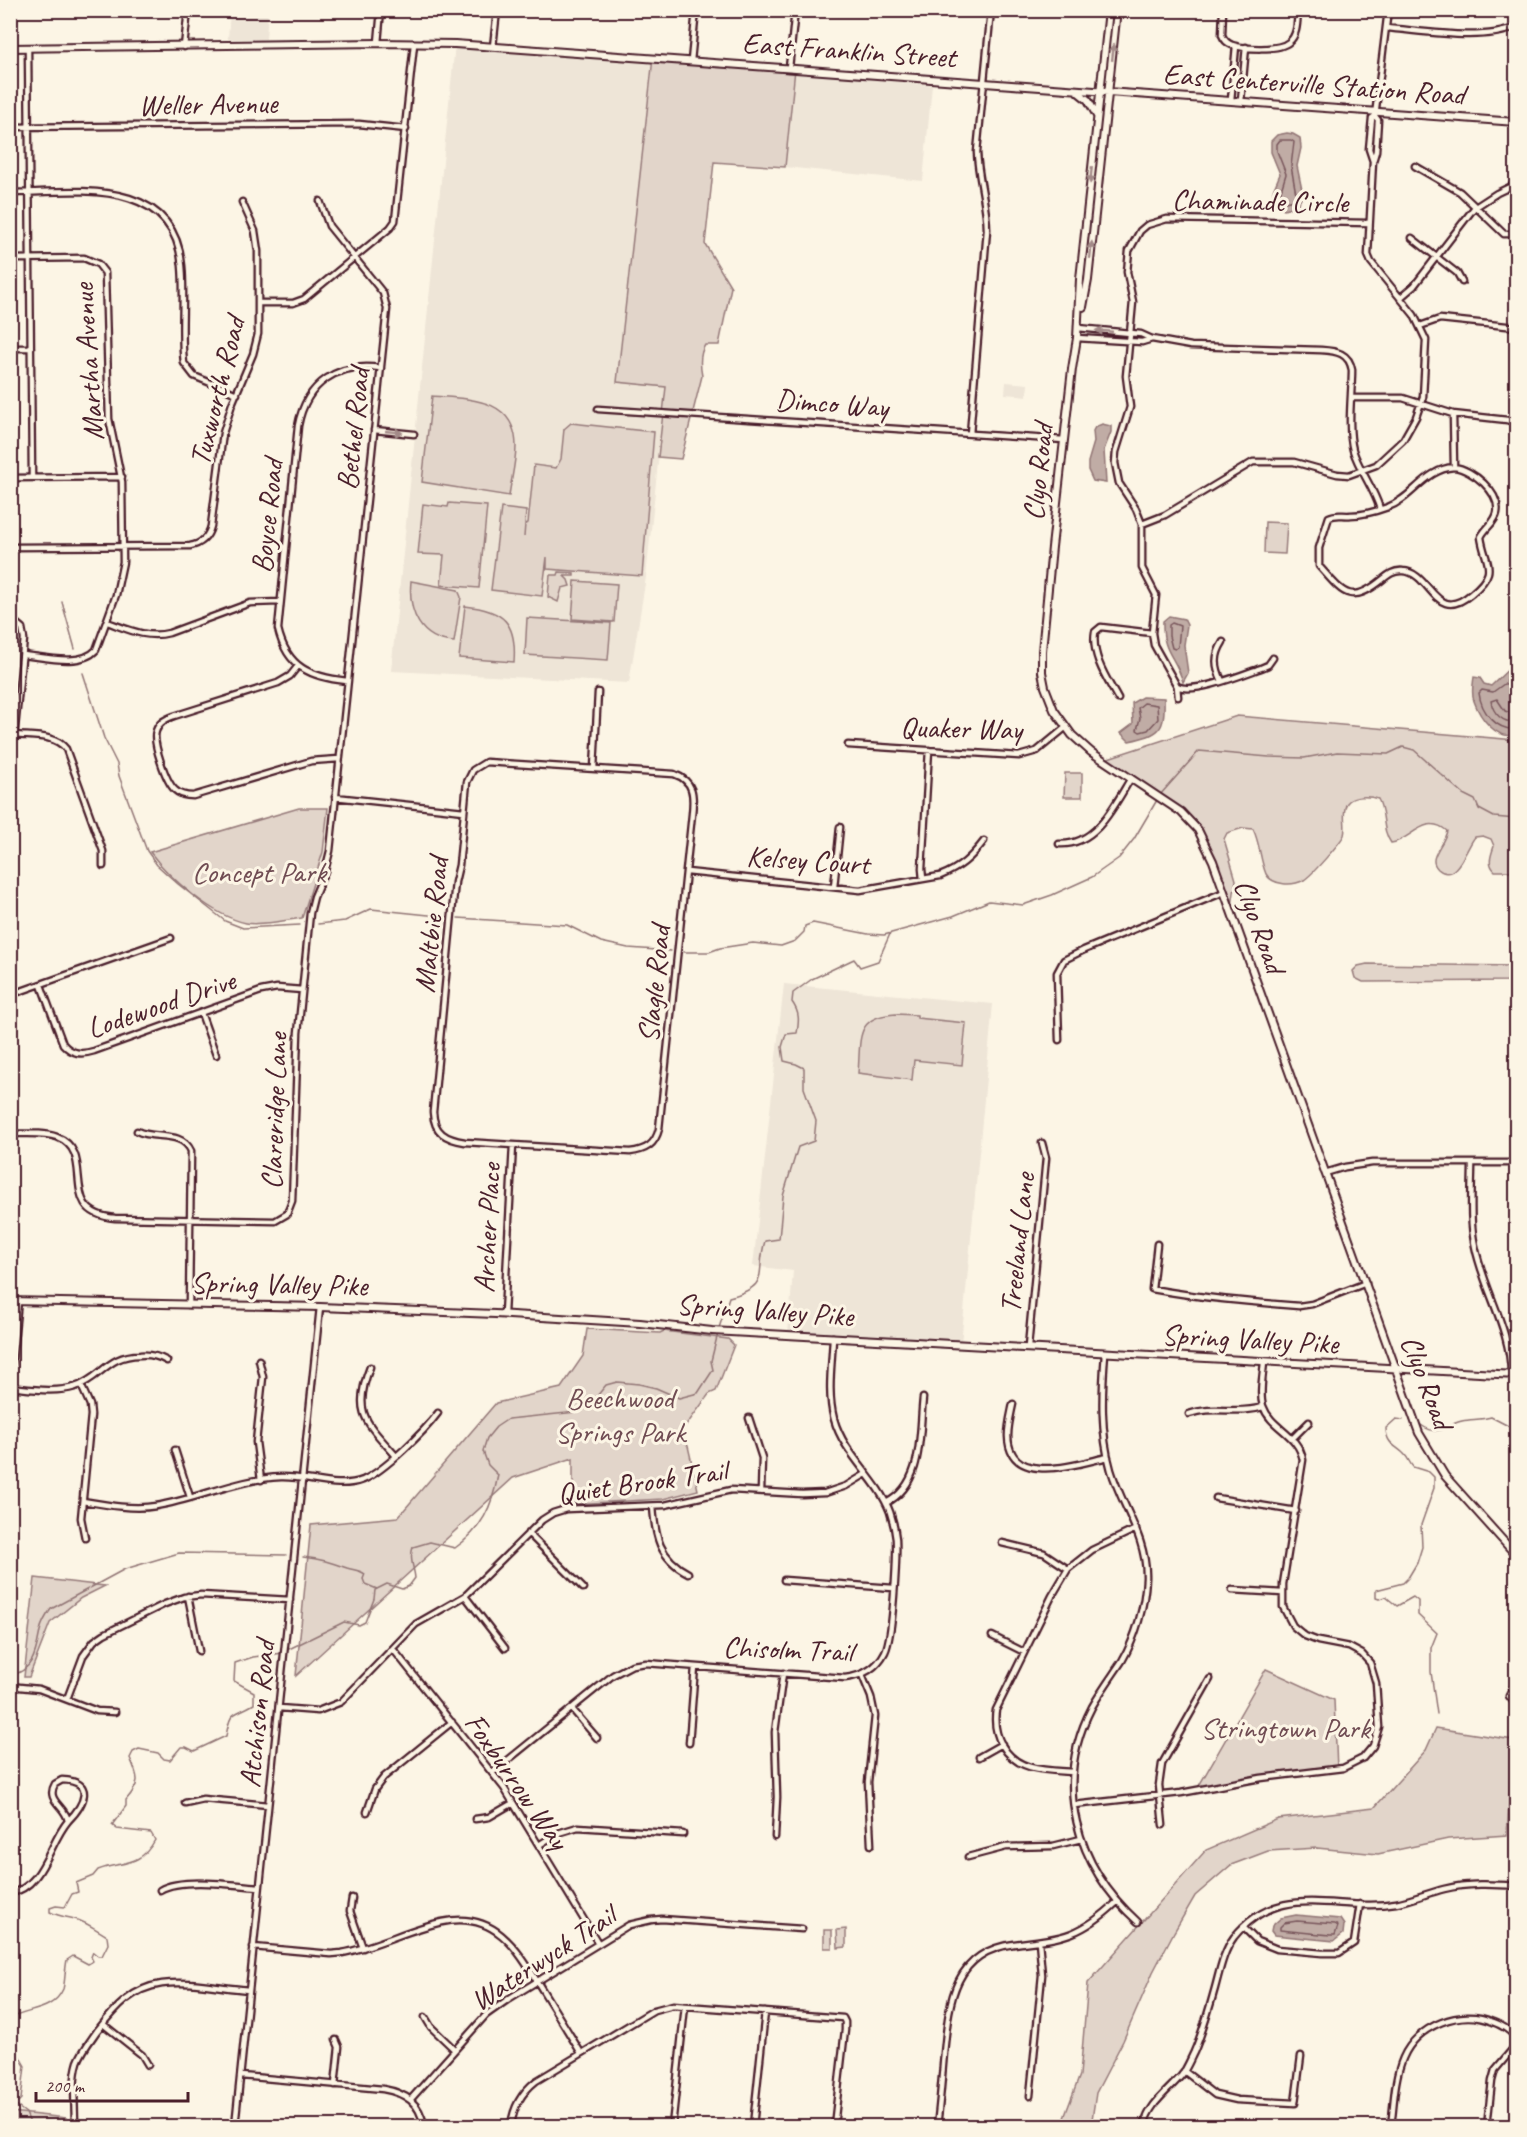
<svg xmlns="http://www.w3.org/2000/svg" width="1527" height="2137" viewBox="0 0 1527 2137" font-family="Caveat,sans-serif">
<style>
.built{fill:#eee5d7}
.green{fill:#e2d5ca;stroke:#967a7a;stroke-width:1.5}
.water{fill:#c0aca5;stroke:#917474;stroke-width:1.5}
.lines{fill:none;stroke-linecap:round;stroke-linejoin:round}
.shore{stroke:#79575c;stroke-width:1.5}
.stream{stroke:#917474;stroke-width:1.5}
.minor-casing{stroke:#4a1f2b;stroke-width:9}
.tertiary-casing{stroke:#4a1f2b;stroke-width:10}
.minor{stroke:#fcf5e5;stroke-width:4.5}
.tertiary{stroke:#fcf5e5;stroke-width:6}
.oneway{fill:#a38a88}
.labels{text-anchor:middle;stroke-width:6;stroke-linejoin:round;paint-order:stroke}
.street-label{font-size:30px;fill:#4a1f2b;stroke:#fcf5e5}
.park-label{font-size:30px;fill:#704c53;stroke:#fcf5e5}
</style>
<rect width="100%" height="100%" fill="#fcf5e5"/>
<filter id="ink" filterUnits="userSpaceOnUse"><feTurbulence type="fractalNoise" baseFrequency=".0167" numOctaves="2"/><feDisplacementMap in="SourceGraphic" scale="12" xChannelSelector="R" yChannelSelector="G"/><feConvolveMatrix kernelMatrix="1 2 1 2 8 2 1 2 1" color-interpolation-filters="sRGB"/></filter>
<g filter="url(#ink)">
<path class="built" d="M230,11h38l-2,28h-38z
M455,44l198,14 -36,324 49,5 -20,190 -17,106 -238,-12z
M795,72l137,13 -9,96 -138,-14z
M1006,382l22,2 -1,12 -22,-2z
M784,984l209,20 -32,340 -173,-10 5,-63 -40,-5z"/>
<path class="green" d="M653,58l142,11 -10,98 -71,-5 -9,82 26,43 -12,58h-14c-6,9 -5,21 -3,31l-21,83 -23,-2 8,-70 -49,-5z
M432,396c36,3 83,1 84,50 0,16 -5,34 -7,50l-87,-14z
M571,423l83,9 -12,144 -95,-7v-12l-5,39 -51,-6 10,-82 25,3 -2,26 1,-13 3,-1 6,-58 22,3 5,-9 3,-30z
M449,503l38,3 -8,82 -38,-3 3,-30 -26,-1 5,-50 25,3z
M1265,522l22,1 -2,31 -21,-1z
M559,572l15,1v3h-10l4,4 2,6 -8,2 -4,14 -10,-5 2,-22h8z
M411,581l47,9 3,7 -7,45c-34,-2 -46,-30 -43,-61z
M575,581l42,3 -3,38 -42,-3z
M465,606c39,4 52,17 49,56l-55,-4z
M527,618l84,5 -3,37 -83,-5z
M1237,716l279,24v131h-21c-8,-8 -4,-15 -1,-25l-3,-7 -8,-3 -8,1c-8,9 -19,48 -37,32 -2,-2 -4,-5 -4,-8 -1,-7 11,-20 13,-30 -22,-19 -37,10 -56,12 -10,-14 -5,-30 -13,-44 -8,-3 -25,-4 -31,4 -6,9 0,22 -3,32 -3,7 -33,41 -40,45 -11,6 -31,6 -38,-6 -6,-14 -6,-31 -13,-45l-10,-1 -16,5 -3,6 12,41 -5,32 -18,-51 -24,-41 -87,-60z
M1065,773h17v24h-18z
M299,808h29l-5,44 -21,66c-15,2 -42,8 -56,5 -33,-7 -76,-44 -96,-71z
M1367,964l149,2v15l-153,1 -8,-4 -2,-7 5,-5z
M896,1014l21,1v3l49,5 -4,42 -48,-5 -2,20 -54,-7c3,-33 -4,-57 38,-59z
M587,1329l73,4 4,-2 64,8 6,6 -18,46 -7,3 -29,40 8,12 10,44 -35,9 -90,5v-46l-60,20 -217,198 15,-151 87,-8 98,-114 65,-15 22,-32z
M35,1578l70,8 -24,12 -31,25 -21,54h-5z
M1266,1669l68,31 3,69 -76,9 -65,13z
M1436,1728l77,12 -6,95 -59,4 -70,15 -61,-6 -49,3 -37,14 -36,31 -21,36 -21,40 -30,69 -27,52 -5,33h-30l19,-51 8,-92 118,-133 72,-31 96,-11 52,-58z
M846,1929v18l-8,1 -1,-18z
M824,1930h8v18h-8z
M11,2112l55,6v8h-55z"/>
<path class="water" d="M1287,133l6,1 7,4 1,10 -4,18 6,29 -6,11 -13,3 -11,-7v-11l7,-17 -9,-22v-11l6,-6z
M1102,424l9,2v6l-7,18 2,33 -13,-2 -5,-11v-8l6,-20 -1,-11 2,-4z
M1169,616l15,3 3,6 -3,20 4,28 -5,9c-8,-27 -21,-29 -20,-61z
M1516,662v18l-4,20 4,3v32c-20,5 -36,-17 -42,-34 -3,-8 -1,-16 0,-24l6,1 4,6 7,2z
M1142,697l22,1c1,33 -3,36 -35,43l-8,-8 12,-9 -1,-21z
M1296,1915l44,4 4,6 -1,9 -9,7 -60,-6 -3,-4 1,-5 9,-8z"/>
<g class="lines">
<path class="shore" d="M1291,140l3,2 -3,24 5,28 -3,6 -8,2 -6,-5 7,-23 -9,-23v-7l3,-4z
M1172,623l8,3 -2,21 -3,2 -3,-1 -3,-12v-11z
M1516,670l-9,11v3h-3l-11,8 -11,-2 -3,3c2,19 18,38 37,36
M1144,703l13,2 1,14 -10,11 -8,2 -3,-2 3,-12 -2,-10z
M1516,715l-11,-4 -8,-12 -6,2c2,13 12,22 25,21
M1297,1921l38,3 3,2 -3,9h-5l-50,-5v-3l4,-4z"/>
<path class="stream" d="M62,602l13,47
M83,673l21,65 13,26 2,12 28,75 10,14 21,19 47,37 18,7 57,-3
M1159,796l40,-45 70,6 35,1 33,-6 51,2 15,-7 11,3 49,44 12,6 4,9 15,8 22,2
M458,918l109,7 34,17 27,6 43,3
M318,924l27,-3 26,-12 77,8
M684,952h25l11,-4 33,-5 28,3 14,-5 9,-9 1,-6 8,-3 55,11 16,1 69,-19 36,-15 34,4 29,-10 40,-18 27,-19 15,-19 23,-39
M719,1328l10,-31c43,-11 26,-24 36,-56l14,-2 4,-43 15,-49 16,-6 2,-20 -12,-33v-20l-8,-4 -12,-3 -2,-14 4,-13 11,-1c2,-12 3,-20 -5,-31l1,-9 19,-14 42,-20 6,8 18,-6 12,-27
M1403,1420l-7,-1 -10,9c0,17 11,18 19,27 3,3 5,9 8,12l16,5 5,5v11l-13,37 1,22 -5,16 -9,15 -5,5 -27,7v8l3,1 7,-2 11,9 16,-9 5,4v14l19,18 -6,15v24l6,42
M1421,1425c18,13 23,0 41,-4 10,-2 19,-1 29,-4l25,13
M303,1557c18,2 27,5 44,11 7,2 13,2 18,6l-2,5 2,5 12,5
M287,1650l57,-28 15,3 6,-3 9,-23 1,-9 12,-6 15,5 7,-3 6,-8c-1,-11 -6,-19 -2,-31l17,-5 25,6c27,-19 37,-41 43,-73l-10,-10 -5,-14 4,-13 9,-11 12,-8 69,-7 11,-5 18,-22 11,-3 22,2 17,4 23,10 19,-5 15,-23 -2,-9 7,-28
M10,1676c24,-6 26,-24 30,-45 2,-9 6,-15 11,-22l74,-40 54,-16 107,2
M31,2126l-5,-13 -11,-8 6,-6 4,-33 -12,-21v-28c18,-8 41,-7 50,-28 2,-6 2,-21 4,-29l6,-4 15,8 5,-3 -2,-4 2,-5 5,4h4l6,-12 -1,-8c-10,-6 -21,-14 -32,-17 -9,-2 -17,-3 -25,-7v-4l6,-2 9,1 7,-13 6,-2 -2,-9 17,-7 5,-6c25,-9 42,-3 57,-30l-4,-7 -34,-4 -5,-4 14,-19v-6c15,-17 13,-22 4,-42l3,-6 6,-3 19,4 6,6 6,1 11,-13h5l8,4 32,-15c5,-27 6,-19 28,-32v-12l-20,-11 1,-18 18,-6 30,-4"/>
<g class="minor-casing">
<path id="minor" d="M1223,10l-1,25c2,5 5,8 10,10 12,4 47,6 57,-3 9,-7 8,-21 9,-32
M1386,28c38,3 97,14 130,-1
M378,43l3,-33
M184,47l4,-37
M493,47l4,-37
M28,48l4,430
M691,61l5,-51
M789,68l6,-58
M1231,100l5,-54
M1241,101l5,-54
M10,127l349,-3 47,5
M1373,161l-4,-12 3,-31 3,-2 13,-106
M1415,166l45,26 44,42h8l4,-2
M10,193c65,-1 164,-18 172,73 3,32 -2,65 2,97l10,13 43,18
M1412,238l45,35 5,9
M10,259l74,-1 14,6 7,9 4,146 13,63 1,80 -7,33 -20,55c-15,17 -52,7 -73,5
M1400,298l14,-12 60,-78 23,-15 19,-9
M259,303h34l11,-4 86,-71 5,-7 19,-177
M1420,326l20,-7 76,8
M1078,328l63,6 11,5 39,7 130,4c16,1 28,3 31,20 0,24 -5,57 1,80 6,20 21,38 27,59
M1077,338l65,4 10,-3
M10,348h21
M1352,398h51l50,16 54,6 9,3
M598,409l466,31
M1453,414l1,53
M374,430l40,4
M970,434l17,-204c0,-26 -9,-51 -10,-78l14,-142
M1454,467c18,2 47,26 43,46 -2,10 -12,15 -16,24 4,28 19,33 -10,57 -36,31 -40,-22 -68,-23 -9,-1 -15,4 -21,9 -32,26 -39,13 -63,-14v-18l10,-31c8,-4 14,-1 22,-2 12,0 26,-4 37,-8 25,-9 37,-38 66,-40z
M10,478l112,-1
M1142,524l23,-9 88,-53h41l43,12 12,1 27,-10 27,-25 13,-23 7,-20 3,-57 -12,-25 -43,-53 -3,-7 5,-94 3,-10 2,-31 -3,-4
M10,547l180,-1c11,-2 18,-8 21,-20l12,-93 9,-29 21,-50 5,-20v-83l-3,-20 -13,-29
M10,618l12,10 2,11 -14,139
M107,622c20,7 40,17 62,11l81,-30 29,-1
M298,666l-8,10 -12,7 -104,33c-8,3 -15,6 -18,15 -4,11 10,51 19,59 5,5 11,6 18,6l118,-35 28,-2
M347,681c-36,-4 -60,-13 -69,-52l20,-203c8,-43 40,-64 83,-58
M1222,681c-7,-15 -8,-25 1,-39
M1177,686c16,9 67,-12 84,-18l7,-3 5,-7
M1178,697l-1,-11 -23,-41 -2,-12 4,-38 -14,-27v-44l-6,-15 -17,-26 -4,-20 1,-11 14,-45 -4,-31 7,-74 -6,-30 2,-21 11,-20 7,-6 20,-6 202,4
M1118,699c-11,-20 -27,-43 -23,-67l6,-5 51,6
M15,735c17,2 40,-1 51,14l37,102v15
M848,745l171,11 18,-5 28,-23
M486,762l188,12c20,7 20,21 18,40l-33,315c-4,16 -13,21 -29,23l-165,-10c-19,-3 -31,-9 -32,-30l22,-230 4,-17 8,-83 6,-12z
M594,768l4,-76
M335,797l129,14
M1059,844c37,2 55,-38 72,-66
M687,872l173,18 80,-14c20,-8 31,-18 44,-35
M923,879l-1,-10 7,-119
M834,887l6,-60
M41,985l22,59c9,10 18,11 31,7l167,-60 16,-3 25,2
M10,995l161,-57
M201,1013l15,42
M1059,1040l-2,-67 7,-13 20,-10 140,-58
M137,1131c17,9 45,-1 54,20l-2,154
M10,1134c15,0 33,-2 47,3 42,16 -3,76 58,81l160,3 12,-7 5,-13 6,-168 12,-120 4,-16 11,-26 5,-20 57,-542 -4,-16 -54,-67 -9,-25
M1472,1163c0,27 -3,57 3,83 9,45 36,83 36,129
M1325,1173l20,-6 27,-4h144
M1157,1244l-5,45c49,9 98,13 147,17l13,-2 54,-21
M504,1314l9,-169
M1028,1347l18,-189 -4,-15
M1105,1353c-3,39 -5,79 6,117 11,37 36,68 35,108 -1,27 -10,59 -24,83 -10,15 -21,30 -30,46 -40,77 -16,159 46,215
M259,1360l4,17 -7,65 5,38
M370,1367c-18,46 -4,55 26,89
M10,1382l8,-81
M81,1385l9,20 1,10 -10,103 4,20
M10,1387c21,2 45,6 65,0 27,-9 32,-32 65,-32 11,-1 18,1 27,6
M1013,1404c-2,10 -5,21 -5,32 1,52 71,27 100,21
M1189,1414c24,-9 48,1 74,-7
M749,1418l13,40 -1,33
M1293,1438l16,-16
M175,1450l15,47
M1216,1498l80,13
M83,1501c23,4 50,9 73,5 42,-7 82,-27 125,-29 27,-1 56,13 82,3 21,-9 61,-48 75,-67
M886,1503c38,-19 33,-69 37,-105
M653,1506c2,30 6,52 35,67
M528,1533l55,55
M1002,1543l42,10 24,16
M784,1580l109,8
M1232,1590l50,3
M188,1596l11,55
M465,1596l40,52
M992,1636l32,16
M1516,1639l-1,11 1,21
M393,1649l111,139 94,155
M862,1675l9,22 4,19 -7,66 3,63
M1516,1682l-7,14 4,5 3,-1
M10,1686l29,3 58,22 18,1
M67,1699l16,-43 11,-15 10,-7 61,-30 19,-7 17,-2 89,5
M279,1708l39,3 23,-9 75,-78 49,-28 77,-76 11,-7 13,-4 99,-4 66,-15 71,4 23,-1 21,-7 20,-12
M572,1709l25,29
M689,1743l6,-76
M979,1757l23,-13
M1073,1772c-14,-1 -29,-1 -43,-5 -25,-7 -38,-32 -34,-57l56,-114 16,-27 24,-19 44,-21
M492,1773l121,-98 19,-10 14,-2 199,15c17,-2 32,-10 40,-26 8,-16 12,-93 11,-113 -1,-9 -3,-18 -6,-27 -13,-34 -46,-57 -56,-93 -7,-26 -2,-55 -1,-82
M62,1780c34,1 22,25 6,41 -2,-15 -23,-20 -13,-37z
M185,1803l18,-4 65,6
M1074,1805l107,-12 80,-15 82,-10 20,-10 10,-12 6,-19 -3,-44 -6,-20 -8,-9 -13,-7 -31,-6 -13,-5 -12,-10 -10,-19v-23l20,-124c-5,-27 -32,-31 -40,-54 -4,-12 0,-30 1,-44
M367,1812l8,-23 9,-12 68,-55
M475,1819l14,-2 24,-14
M1163,1825l-4,-40 3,-21 48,-85
M775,1837l2,-40 -2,-65 8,-59
M539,1845l19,-12 20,-6 105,7
M968,1857l38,-10 47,-1 28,-7
M160,1890c21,-13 74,-5 99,-3
M10,1893c33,-5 39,-50 58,-72
M352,1898l-2,13 13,37
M1243,1927l14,14 20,8 45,4h17l15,-10 6,-39
M253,1947l78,7 11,-1c34,-6 66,-24 100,-31 55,-12 77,30 101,69 13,21 26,42 38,62
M425,2017l6,10 23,22
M103,2024l39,31 6,10
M1184,2071l31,24 22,5 58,3 6,-47
M241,2076l142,13c23,4 37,14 41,37
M335,2085l4,-38 -3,-7
M1030,2096l12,-121 -3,-34
M411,2099l75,-84 24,-17 119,-73 22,-5 11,-1 140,10
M75,2126c0,-20 -3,-44 3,-64 4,-11 12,-21 19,-31 18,-23 35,-43 65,-47 28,-4 59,4 87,6
M235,2126l85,-819
M511,2126c2,-18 10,-33 25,-45l118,-71 19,-5 170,13 2,4v8l-11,96
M672,2126l13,-120
M753,2126l12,-114
M937,2126c3,-24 5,-49 7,-73 5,-49 8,-101 70,-109 48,-6 66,-7 103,-42
M1144,2126c5,-22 22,-33 37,-50 5,-6 9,-16 13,-24 9,-21 15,-42 21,-64 5,-18 8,-36 19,-51 47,-58 103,-24 162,-34 16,-3 32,-10 48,-14 24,-6 48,-5 72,-3
M1391,2126c3,-22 3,-47 12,-68 14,-33 58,-50 90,-36 9,3 17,9 23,15
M1487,2126l5,-45 3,-11 21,-25"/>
</g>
<g class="tertiary-casing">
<path id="tertiary" d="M1109,10l-29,269 -3,59 -5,31 -20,178 -10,104v21l3,15 9,23 18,25 19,17 90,60 17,18 15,31 206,572 26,43 71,79
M10,48l368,-5 77,1 1061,78
M1078,92l10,8 9,16
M1083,307l5,-27 29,-270
M10,1301l310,6 175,7 145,9 72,8 804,44"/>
</g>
<use href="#minor" class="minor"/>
<use href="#tertiary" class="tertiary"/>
</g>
<defs><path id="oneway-solid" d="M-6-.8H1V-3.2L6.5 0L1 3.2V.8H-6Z" transform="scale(1.5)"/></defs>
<g class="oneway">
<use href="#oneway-solid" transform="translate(1113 52) rotate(-84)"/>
<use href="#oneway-solid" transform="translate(1091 175) rotate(96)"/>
<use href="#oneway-solid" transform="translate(1091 250) rotate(-84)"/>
<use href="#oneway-solid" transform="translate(1104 331) rotate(-175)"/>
<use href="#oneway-solid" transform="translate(394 432) rotate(6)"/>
</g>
</g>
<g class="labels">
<g class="street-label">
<text transform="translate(849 50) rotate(4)" y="10">East Franklin Street</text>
<text transform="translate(1314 84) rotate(4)" y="10">East Centerville Station Road</text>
<text transform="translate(208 104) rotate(-1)" y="10">Weller Avenue</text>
<text transform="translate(1260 201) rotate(1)" y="10">Chaminade Circle</text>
<text transform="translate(88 362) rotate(-94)" y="10">Martha Avenue</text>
<text transform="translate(217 391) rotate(-76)" y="10">Tuxworth Road</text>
<text transform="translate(832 403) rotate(4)" y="10">Dimco Way</text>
<text transform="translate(353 429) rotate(-84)" y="10">Bethel Road</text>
<text transform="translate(1038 472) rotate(-84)" y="10">Clyo Road</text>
<text transform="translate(267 516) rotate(-84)" y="10">Boyce Road</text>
<text transform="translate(961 728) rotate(1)" y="10">Quaker Way</text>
<text transform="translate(808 860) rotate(4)" y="10">Kelsey Court</text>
<text transform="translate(431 925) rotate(-84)" y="10">Maltbie Road</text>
<text transform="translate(1260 926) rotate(70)" y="10">Clyo Road</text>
<text transform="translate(654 984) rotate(-84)" y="10">Slagle Road</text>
<text transform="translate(161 1004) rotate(-19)" y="10">Lodewood Drive</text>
<text transform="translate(274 1111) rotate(-88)" y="10">Clareridge Lane</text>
<text transform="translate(487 1228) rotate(-87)" y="10">Archer Place</text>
<text transform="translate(1017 1243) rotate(-84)" y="10">Treeland Lane</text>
<text transform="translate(279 1284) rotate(1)" y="10">Spring Valley Pike</text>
<text transform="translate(765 1310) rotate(4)" y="10">Spring Valley Pike</text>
<text transform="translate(1250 1339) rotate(3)" y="10">Spring Valley Pike</text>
<text transform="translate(1427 1382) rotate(69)" y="10">Clyo Road</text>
<text transform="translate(642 1482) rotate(-8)" y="10">Quiet Brook Trail</text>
<text transform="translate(788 1649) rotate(2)" y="10">Chisolm Trail</text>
<text transform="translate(257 1714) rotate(-84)" y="10">Atchison Road</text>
<text transform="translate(517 1781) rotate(55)" y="10">Foxburrow Way</text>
<text transform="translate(543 1958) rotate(-33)" y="10">Waterwyck Trail</text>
</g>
<g class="park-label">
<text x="259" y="882">Concept Park</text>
<text x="620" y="1408">Beechwood<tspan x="620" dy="34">Springs Park</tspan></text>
<text x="1285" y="1738">Stringtown Park</text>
</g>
</g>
<rect width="1527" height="2137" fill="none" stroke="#fcf5e5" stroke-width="36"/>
<rect x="18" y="18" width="1491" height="2101" fill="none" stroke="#4a1f2b" stroke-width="2" filter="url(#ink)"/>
<path d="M36 2092v9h152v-9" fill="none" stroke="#4a1f2b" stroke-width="3"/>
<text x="45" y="2092" font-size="18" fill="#4a1f2b" stroke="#fcf5e5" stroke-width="4.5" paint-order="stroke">200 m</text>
</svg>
